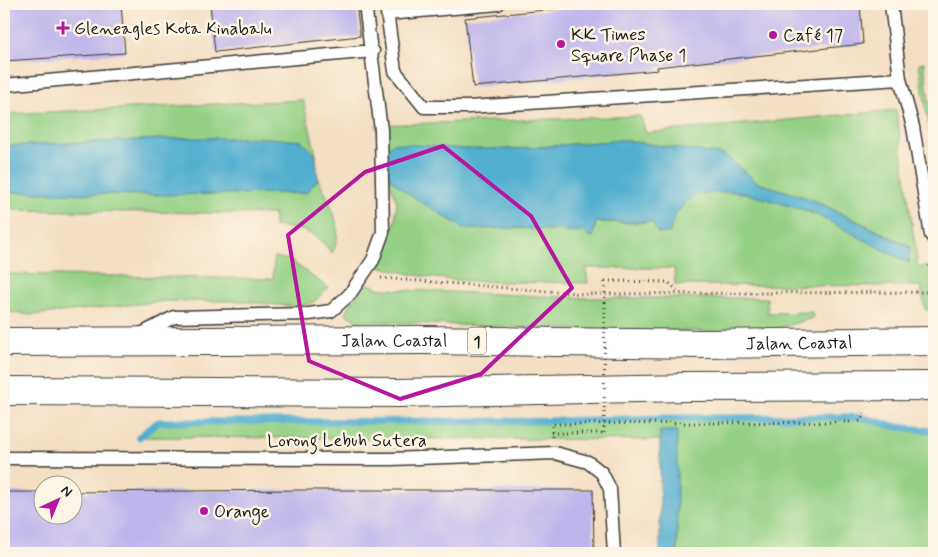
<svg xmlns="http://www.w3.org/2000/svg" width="938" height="557" viewBox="0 0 938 557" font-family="Mynerve,sans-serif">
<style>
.green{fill:#95d185;stroke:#587650}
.water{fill:#52afd0;stroke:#376676}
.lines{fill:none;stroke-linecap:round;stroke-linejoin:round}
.stream{stroke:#52afd0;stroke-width:7}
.building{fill:#beb5ec}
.service-casing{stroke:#3c3935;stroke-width:15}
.trunk-casing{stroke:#3c3935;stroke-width:30}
.path{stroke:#3c3935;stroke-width:3;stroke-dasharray:1 4;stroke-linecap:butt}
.service{stroke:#fff;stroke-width:12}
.trunk{stroke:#fff;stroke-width:28}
.path-bridge{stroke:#3c3935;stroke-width:3;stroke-dasharray:1 4;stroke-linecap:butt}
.marked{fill:none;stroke:#b5179e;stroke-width:4;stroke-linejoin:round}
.poi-dot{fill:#b5179e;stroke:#fcf5e5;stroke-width:2}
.labels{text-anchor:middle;stroke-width:5;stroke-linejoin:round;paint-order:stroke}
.shield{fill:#fcf5e5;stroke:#5f5d58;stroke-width:1}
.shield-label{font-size:16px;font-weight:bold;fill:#1c1c1c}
.poi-label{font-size:18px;fill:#1c1c1c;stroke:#fcf5e5;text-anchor:start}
.street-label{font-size:18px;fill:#1c1c1c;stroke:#fcf5e5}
</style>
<rect width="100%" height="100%" fill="#fcf5e5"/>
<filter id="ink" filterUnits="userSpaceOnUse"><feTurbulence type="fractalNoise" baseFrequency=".02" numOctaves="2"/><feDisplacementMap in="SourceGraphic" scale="10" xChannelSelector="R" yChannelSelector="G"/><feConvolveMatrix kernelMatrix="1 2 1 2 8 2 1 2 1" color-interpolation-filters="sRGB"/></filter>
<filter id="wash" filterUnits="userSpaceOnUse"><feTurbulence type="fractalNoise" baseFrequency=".0096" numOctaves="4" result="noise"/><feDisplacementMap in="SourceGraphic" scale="20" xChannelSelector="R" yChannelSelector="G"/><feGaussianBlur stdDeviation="1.12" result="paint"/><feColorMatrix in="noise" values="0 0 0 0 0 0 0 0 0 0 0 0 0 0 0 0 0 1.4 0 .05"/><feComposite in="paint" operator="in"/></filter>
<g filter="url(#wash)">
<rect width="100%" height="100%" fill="#f3dfc2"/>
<path class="green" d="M924,62l5,41 5,12v46l-15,-98z
M303,100l13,55 -14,-14 -117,-3 -181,8v-32z
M896,110l22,157 16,-1v47l-9,-4 -4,-23 -246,-1 -1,-17h-88l2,15c-69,-2 -145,4 -212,-18l18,-39 3,-24 -10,-26 21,17 57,36 55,-1 62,4 10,5 4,-15c27,0 55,5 79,-9 8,-4 14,-17 23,-19 63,-15 157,38 211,69l1,-17 -99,-47 -53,-16 -34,-28 -103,-15 -105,9 -132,4 -8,-28 264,-9 6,17z
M318,179c11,21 28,51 14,74 -19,-23 -29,-24 -58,-27v-12l-270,-4v-18l302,1z
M274,257l16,3 38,28 -14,14 -16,5 -57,-6h-74l-136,14 -27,-4v-37l269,5z
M365,283l17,6 203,9h182l1,15 44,-1 1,6 -48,14 -177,-2 -232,-9 -11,-8z
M860,417l37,10 37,4v122h-257l-1,-122 -16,1v8l-521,-3 19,-15 389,-1 121,-3z"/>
<path class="water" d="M185,138h83l34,3 14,14 2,24 -12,14 -159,2 -143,-3v-46z
M621,140l103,15 34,28 53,16 99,48 -1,16 -98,-51 -74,-21 -42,3 -19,19 -7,20h-11l-6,-11h-56l-3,15 -11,-5 -62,-4 -55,1 -58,-36 -20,-17 -3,-23 9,-10 72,6h51z
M677,431v122h-17v-122z"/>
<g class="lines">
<path class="stream" d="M139,437l19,-15 389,-1 121,-3 192,-1 37,10 37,4"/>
</g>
<g id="blocks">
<path class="building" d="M4,4h117l4,49 -121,8z
M210,4h146l4,32 -145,16z
M604,4h256l3,40 -206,23 1,3 -185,17 -8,-69z
M305,490h288l1,63h-590v-61h38v22h30v-22z"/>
</g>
</g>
<g filter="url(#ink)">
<use href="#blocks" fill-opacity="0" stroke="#3c3935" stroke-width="1"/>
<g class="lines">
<g class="service-casing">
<path id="service" d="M386,4l9,67 29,36h44l432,-28
M891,4l9,75 13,48 18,108 3,4
M387,14l111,-10
M4,85l369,-34
M139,335l35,-18 135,-3 22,-3 18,-16 24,-35 10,-28 -2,-102 -16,-126
M4,458l387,1 164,-6 33,9 14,11 8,16 4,64"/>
</g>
<g class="trunk-casing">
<g id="trunk">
<path id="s1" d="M4,342l419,-2 280,4 231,-3"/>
<path d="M4,391l393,2 290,-6 247,-1"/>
</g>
</g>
<path class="path" d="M929,267l5,-4
M381,278l204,16 349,-2
M605,281l63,1 12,11
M930,281l1,11
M551,433h53
M552,437v-13l299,-2 10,-1 3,-8"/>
<use href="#service" class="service"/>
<use href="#trunk" class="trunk"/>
<path class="path-bridge" d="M604,433l1,-152"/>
</g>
</g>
<path class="marked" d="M443,146l88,70 41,72 -91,86 -81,25 -91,-38 -21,-126 77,-63z"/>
<g class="poi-dot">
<path d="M60.5 20.5h5v5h5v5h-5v5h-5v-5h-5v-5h5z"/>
<circle cx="773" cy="35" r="5"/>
<circle cx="561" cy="44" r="5"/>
<circle cx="204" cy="511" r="5"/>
</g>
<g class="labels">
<rect class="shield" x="468" y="327.5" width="18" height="27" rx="4"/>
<g class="shield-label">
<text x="477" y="347">1</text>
</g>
<g class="poi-label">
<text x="74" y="34">Gleneagles Kota Kinabalu</text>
<text x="571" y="40">KK Times<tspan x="571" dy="21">Square Phase 1</tspan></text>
<text x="783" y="41">Café 17</text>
<text x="214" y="517">Orange</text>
</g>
<g class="street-label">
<text dy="6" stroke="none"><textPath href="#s1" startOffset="390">Jalan Coastal</textPath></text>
<text dy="6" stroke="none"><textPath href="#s1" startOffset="795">Jalan Coastal</textPath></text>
<text x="347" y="446">Lorong Lebuh Sutera</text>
</g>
</g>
<rect width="938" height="557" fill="none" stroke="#fcf5e5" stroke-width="20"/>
<g transform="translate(58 500) rotate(44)"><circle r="24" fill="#fcf5e5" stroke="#a29e95"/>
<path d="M0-4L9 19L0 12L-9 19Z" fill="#b5179e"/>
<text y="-8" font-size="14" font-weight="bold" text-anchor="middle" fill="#1c1c1c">N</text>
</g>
</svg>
